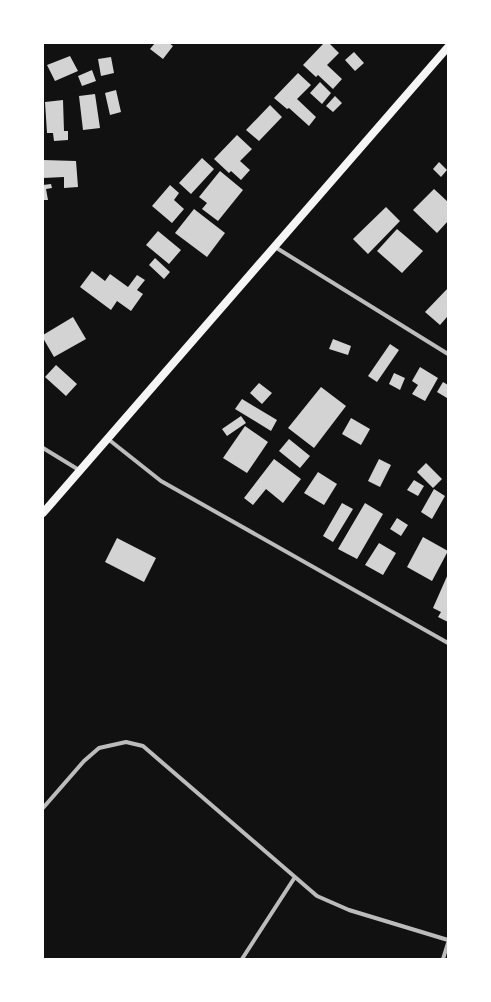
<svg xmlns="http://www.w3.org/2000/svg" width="491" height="1002" viewBox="0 0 491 1002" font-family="'Roboto Condensed',sans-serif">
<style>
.building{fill:#d3d3d3}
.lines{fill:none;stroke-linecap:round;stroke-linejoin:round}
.minor{stroke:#bcbcbc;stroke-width:4}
.secondary{stroke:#f5f5f5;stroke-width:8}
</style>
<rect width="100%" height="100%" fill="#111"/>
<path class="building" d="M155,43h14l4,3 -10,13 -13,-10z
M324,43h5l10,10 -12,12 15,14 -9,10 -15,-14 -2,2 -13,-12z
M354,52l10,11 -9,8 -10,-11z
M70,56l8,15 -23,10 -8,-16z
M111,57l3,16 -13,3 -3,-17z
M92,70l4,11 -14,5 -4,-10z
M298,73l13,12 -14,14 19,18 -7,9 -20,-18 -2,1 -13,-11z
M320,82l11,11 -9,11 -12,-11z
M116,90l5,22 -11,3 -5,-22z
M95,94l5,34 -17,2 -4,-34z
M335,96l7,7 -9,9 -7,-6z
M63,100l1,31h4v9l-14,1 -1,-8h-6l-2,-31z
M270,105l12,12 -23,24 -13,-11z
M237,135l15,14 -12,12 10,9 -9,10 -10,-9 -2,2 -15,-14z
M202,158l12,11 -23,25 -12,-11z
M43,160l33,1 2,26 -14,1v-11l-21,1z
M439,162l8,8 -6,7 -8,-8z
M220,171l23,19 -25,31 -16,-12 5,-6 -8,-6z
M51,184l1,4 -6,1 2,11h-5v-15z
M170,185l9,8 -5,7 10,9 -12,14 -20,-17z
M434,189l14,13v19l-11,12 -24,-23z
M386,207l14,14 -32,33 -15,-15z
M194,209l31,24 -18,24 -32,-24z
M397,229l26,22 -21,22 -25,-22z
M158,231l23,19 -12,14 -23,-19z
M155,258l15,14 -6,7 -15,-14z
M92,271l13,10 5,-7 18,13 9,-12 8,5 -8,10 6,4 -12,17 -14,-10 -6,9 -31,-23z
M448,288v30l-1,-1 -7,8 -15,-13z
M73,317l13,22 -32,18 -11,-19v-3z
M333,339l18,7 -3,9 -19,-6z
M390,344l9,6 -22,32 -9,-6z
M56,365l21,19 -11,12 -21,-19z
M420,367l18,11 -13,23 -13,-7 6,-9 -6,-4z
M394,373l11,5 -5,12 -11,-6z
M443,382l5,3 -1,13 -10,-6z
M259,383l13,10 -10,11 -12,-11z
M321,387l25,19 -32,42 -26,-20z
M242,399l35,21 -6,11 -36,-22z
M241,416l5,7 -19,13 -5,-7z
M351,418l19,11 -9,16 -19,-11z
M245,426l23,16 -21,31 -24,-15z
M289,439l21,17 -10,12 -21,-17z
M274,459l27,20 -18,24 -17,-14 -13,16 -9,-7z
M379,459l12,6 -11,22 -12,-6z
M426,463l16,16 -9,9 -16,-16z
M318,472l19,12 -13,21 -20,-12z
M414,480l10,6 -6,10 -11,-6z
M434,489l11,7 -13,23 -11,-7z
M342,503l11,6 -20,33 -10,-6z
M365,503l18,11 -26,45 -19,-10z
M397,518l11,7 -7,11 -11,-7z
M423,537l25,14 -16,30 -25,-14z
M117,538l39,20 -12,24 -39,-20z
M379,543l17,10 -13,22 -18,-10z
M448,574v48l-10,-5 3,-5 -8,-4z"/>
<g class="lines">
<path class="minor" d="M275,247l173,107
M108,439l53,42 287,162
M43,448l36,22
M43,808l41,-47 15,-13 27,-6 17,4 174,150 32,14 99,30
M242,959l53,-82
M443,959l5,-16"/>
<path class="secondary" d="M43,513l405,-466"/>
</g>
<rect width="491" height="1002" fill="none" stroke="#ffffff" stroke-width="88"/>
</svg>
